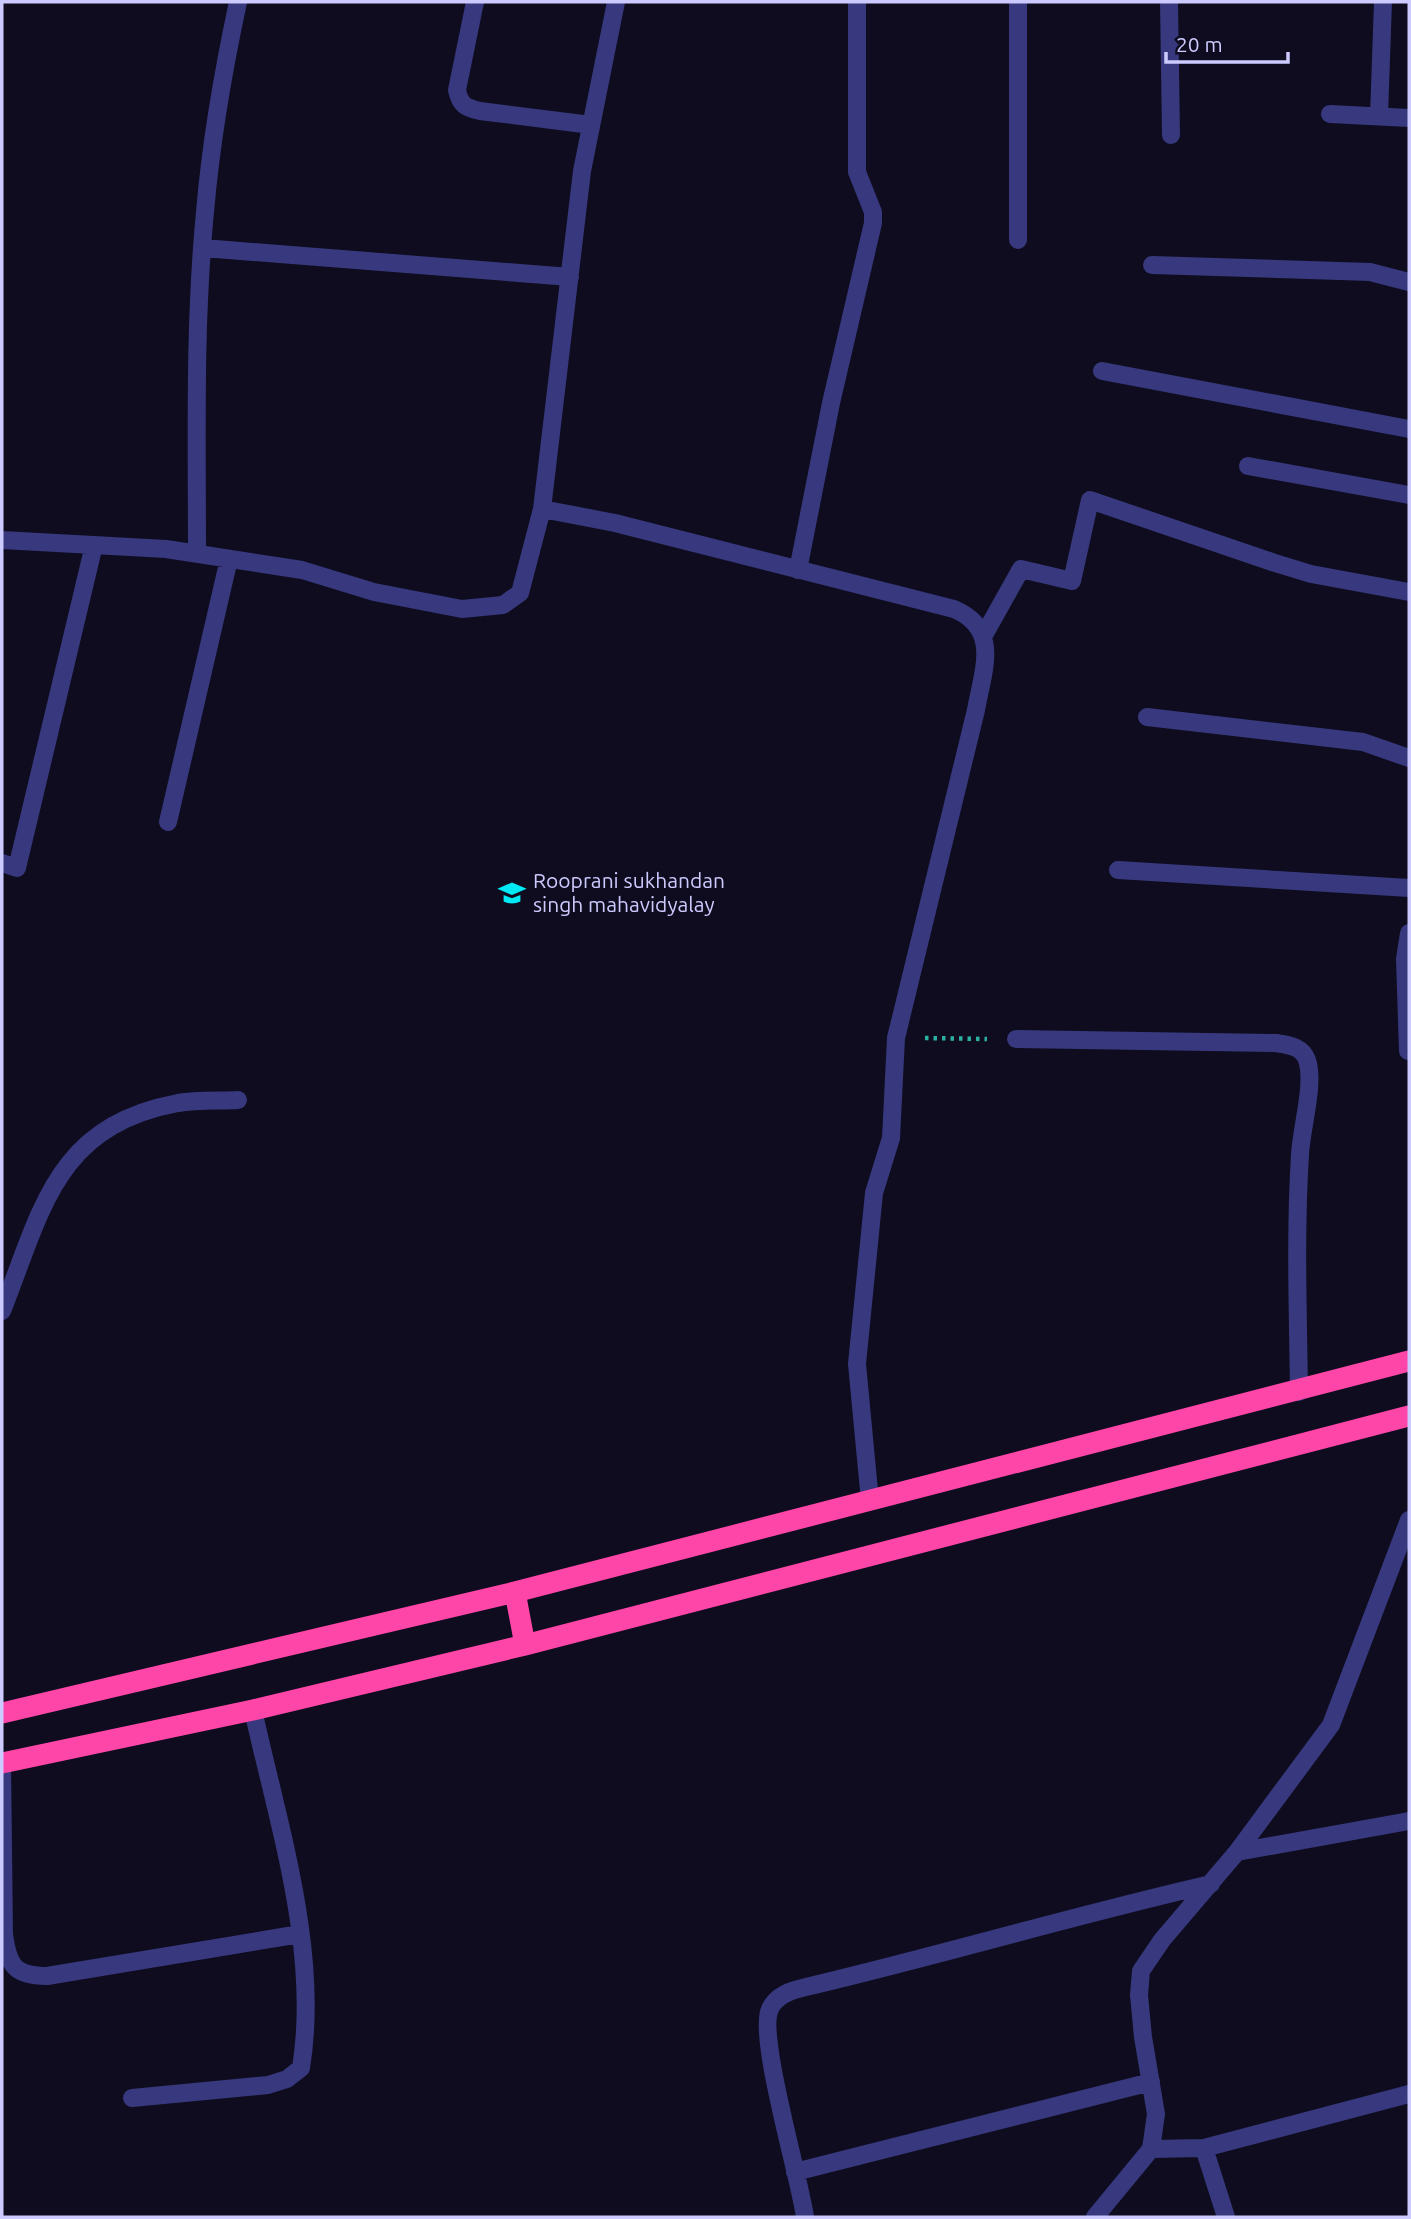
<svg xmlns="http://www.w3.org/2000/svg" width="1411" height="2219" viewBox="0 0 1411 2219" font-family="Ubuntu,sans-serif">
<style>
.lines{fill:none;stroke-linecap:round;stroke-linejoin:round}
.path{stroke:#2dafa0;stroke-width:4.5;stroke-dasharray:3.5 5;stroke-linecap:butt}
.minor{stroke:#37387d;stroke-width:18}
.highway{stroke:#fe45a8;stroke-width:21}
.labels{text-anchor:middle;stroke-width:5;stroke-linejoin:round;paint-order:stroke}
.poi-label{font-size:21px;fill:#cdcaff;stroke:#0e0c1e;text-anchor:start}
</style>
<rect width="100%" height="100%" fill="#0e0c1e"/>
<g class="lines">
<path class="path" d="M925,1038l62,1"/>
<path class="minor" d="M475,2l-18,88c3,15 9,18 23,21l111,14
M1018,2v238
M1169,2l2,133
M1330,114l79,4
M1379,116l4,-114
M203,248l367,29
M1152,265l218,7 39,10
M1102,371l307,58
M1248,466l161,29
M542,509l73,14 339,86c47,20 29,61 22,101l-80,328 -5,100 -17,55 -17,171 13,137
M2,540l164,9 136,21 72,22 88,17 41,-4 17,-12 22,-84 40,-338 34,-169
M197,554c0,-114 -3,-229 8,-342 6,-71 18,-140 33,-210
M798,570l33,-167 42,-180v-11l-16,-40v-170
M984,635l37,-66 51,12 18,-81 185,63 36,11 98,18
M1147,717l216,25 46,16
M168,822l61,-263
M2,863l15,5 77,-323
M1118,870l291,18
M1016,1039l260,4c12,2 26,3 31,17 8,24 -6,69 -7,95 -5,79 -2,158 -1,237
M1408,1051l-3,-92 4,-26
M2,1311c40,-101 53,-185 176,-208 19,-3 40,-2 60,-3
M2,1763l2,171c4,31 10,42 43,42l253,-42
M1237,1852l172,-31
M132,2098l136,-13 19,-6 14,-11c19,-117 -23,-244 -48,-358
M1204,2148l22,69
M1151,2149l53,-1 205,-54
M795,2172l356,-90
M805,2217c-5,-38 -48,-182 -35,-208 6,-14 22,-19 36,-22 136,-32 269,-72 405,-103
M1095,2217l56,-68 5,-35 -13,-77 -4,-42 2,-24 21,-31 75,-88 94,-127 78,-205"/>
<path class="highway" d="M515,1592l10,53
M2,1713l513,-121 894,-231
M2,1763l251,-53 272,-65 884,-229"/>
</g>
<defs>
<g id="school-bare" transform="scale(2.1)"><path d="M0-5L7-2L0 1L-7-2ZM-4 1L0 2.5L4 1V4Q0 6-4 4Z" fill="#01e9f4" stroke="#0e0c1e" stroke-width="2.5" paint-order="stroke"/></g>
</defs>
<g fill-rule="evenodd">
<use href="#school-bare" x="512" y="893"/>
</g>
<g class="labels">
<g class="poi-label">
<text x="533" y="888">Rooprani sukhandan<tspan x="533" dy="24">singh mahavidyalay</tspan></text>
</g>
</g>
<rect width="1411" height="2219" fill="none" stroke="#cdcaff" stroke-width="7"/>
<path d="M1166 52v10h122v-10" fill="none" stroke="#cdcaff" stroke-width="3.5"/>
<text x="1176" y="52" font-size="21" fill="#cdcaff" stroke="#0e0c1e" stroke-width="5" paint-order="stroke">20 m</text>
</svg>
